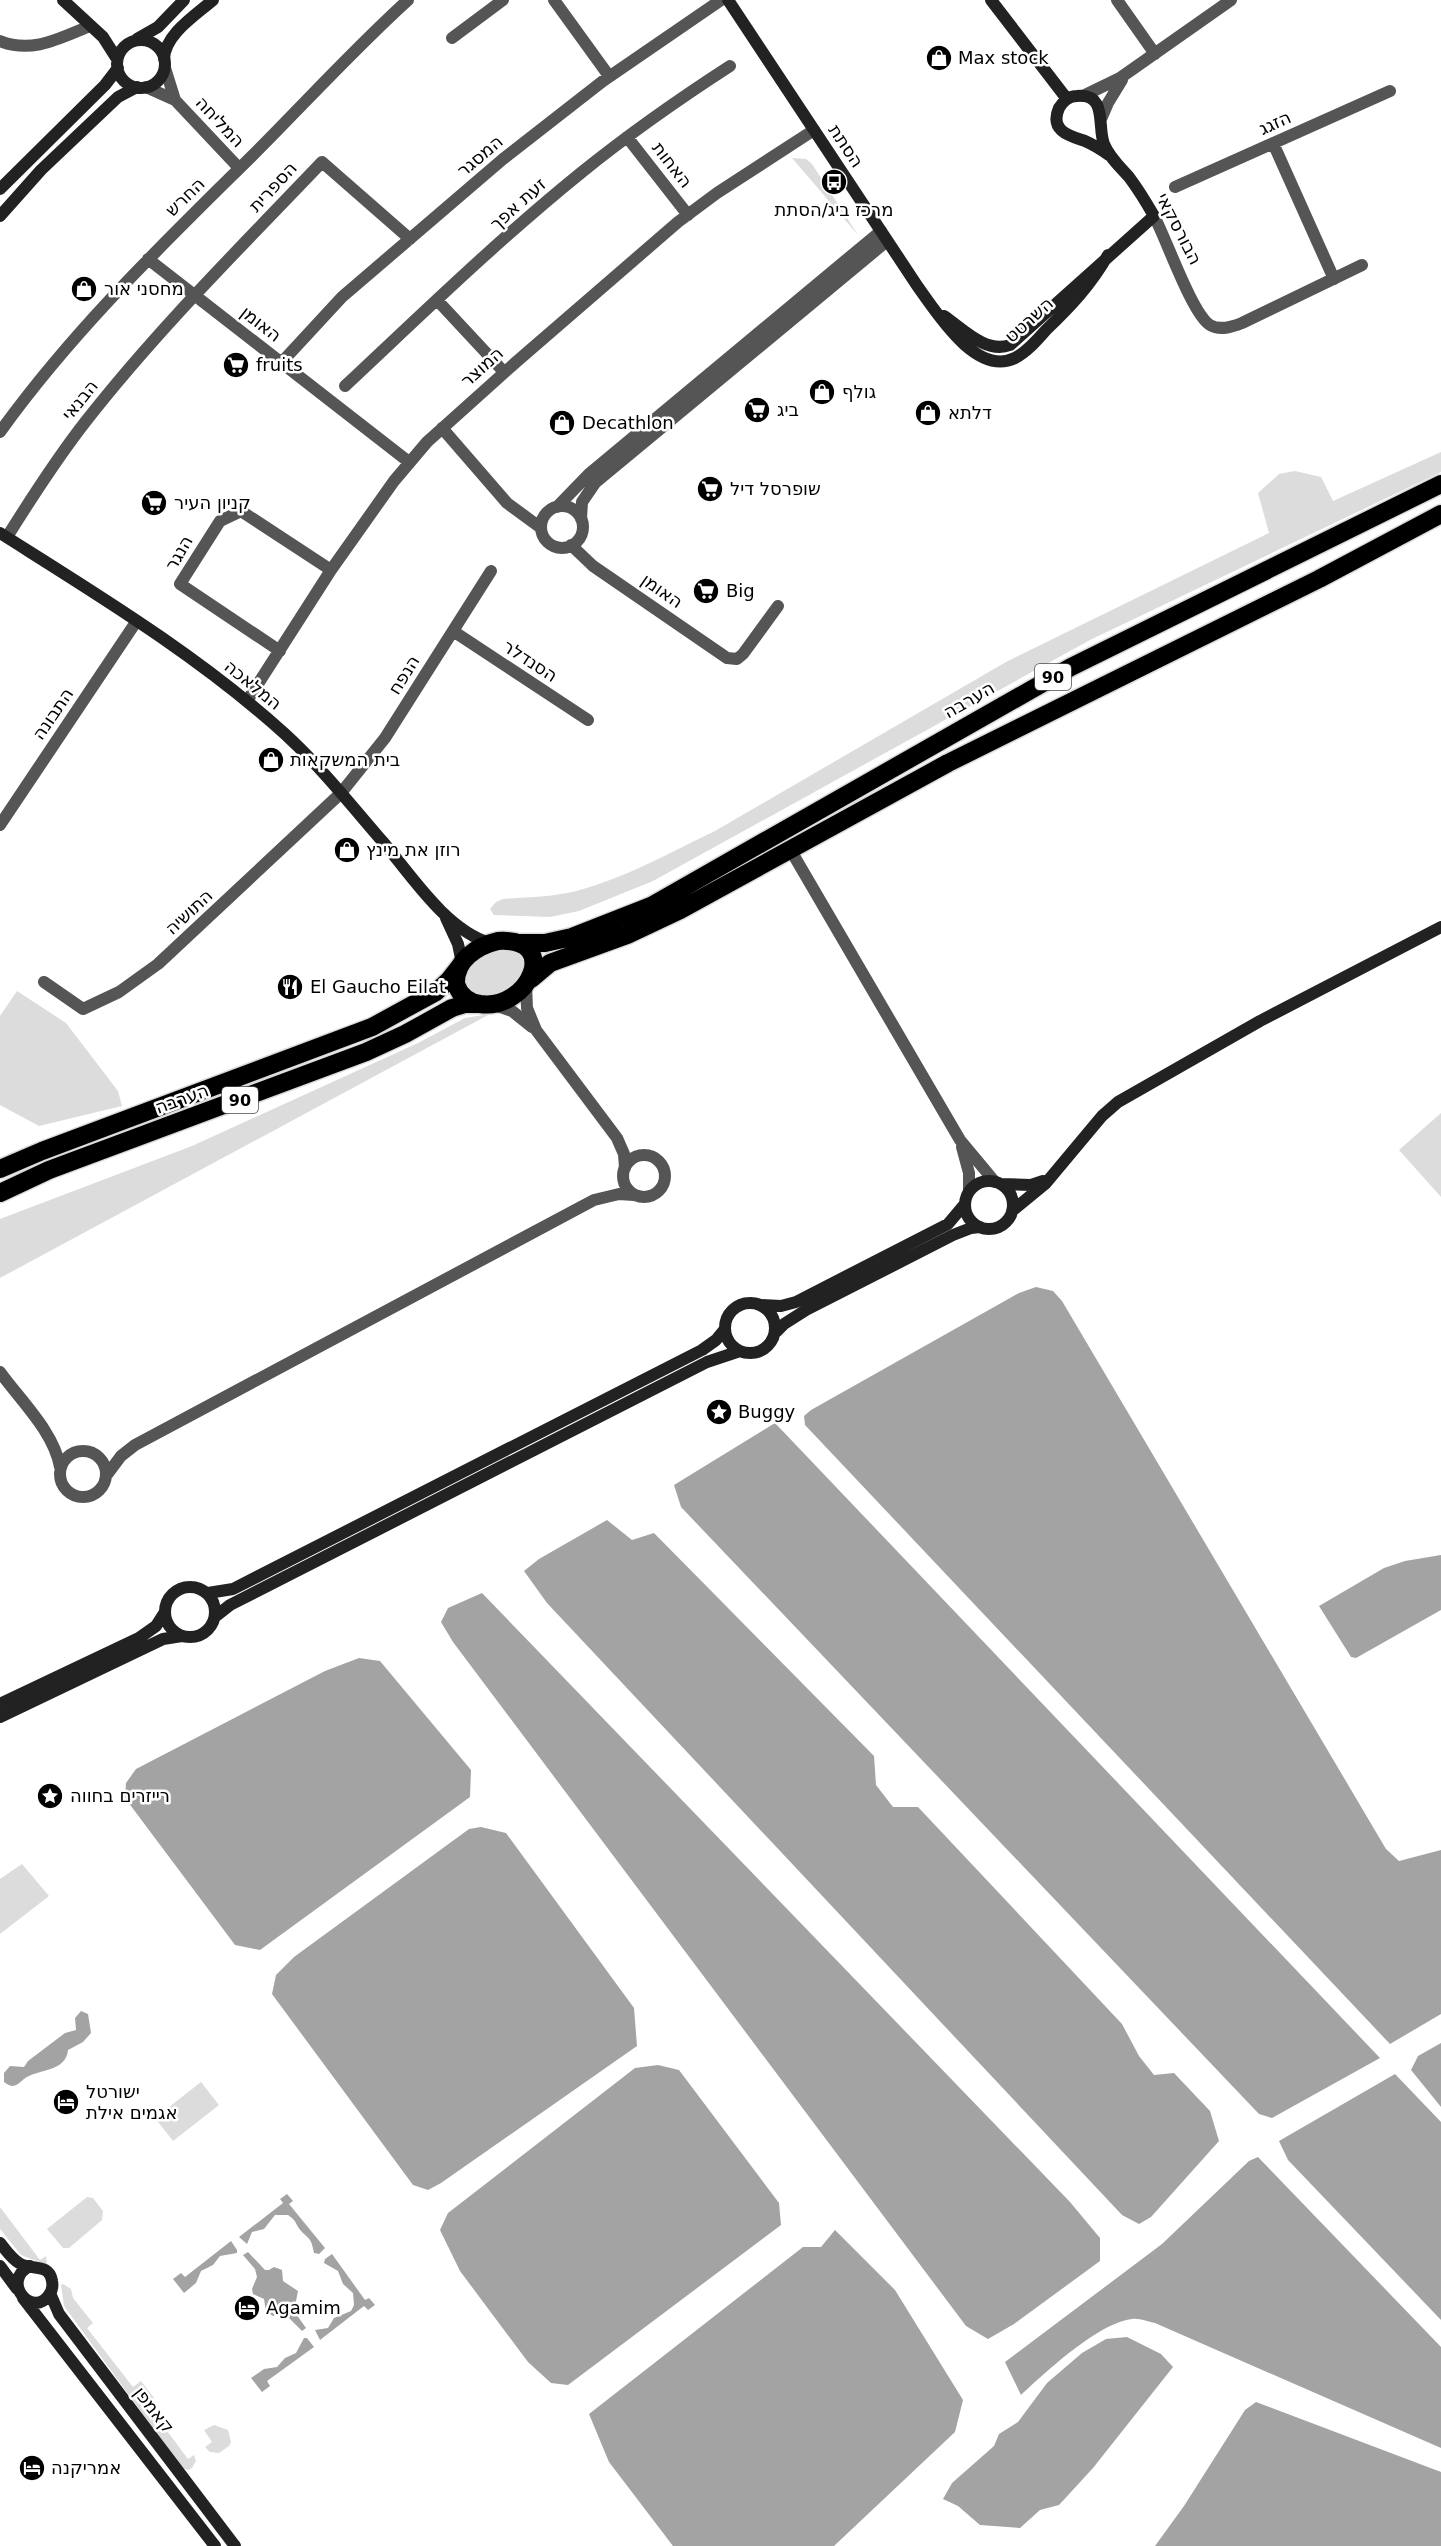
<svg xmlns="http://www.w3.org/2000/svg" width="1441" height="2546" viewBox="0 0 1441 2546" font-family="'DejaVu Sans','Noto Sans Hebrew',sans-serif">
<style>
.green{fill:#dcdcdc}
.water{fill:#a3a3a3}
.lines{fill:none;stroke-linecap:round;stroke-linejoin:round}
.highway-casing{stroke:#dbdbdb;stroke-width:21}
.street{stroke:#555;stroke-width:12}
.secondary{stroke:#222;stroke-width:12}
.highway{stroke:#000;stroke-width:18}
.labels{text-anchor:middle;stroke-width:5;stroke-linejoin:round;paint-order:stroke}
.shield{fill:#fff;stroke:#4c4c4c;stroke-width:1.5}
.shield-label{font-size:16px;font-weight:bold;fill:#000}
.poi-label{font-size:18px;fill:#000;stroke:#fff;text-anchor:start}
.street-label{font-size:18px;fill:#000;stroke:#fff}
</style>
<rect width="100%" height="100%" fill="#fff"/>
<path class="green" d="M792,158l14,1 6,5 46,71z
M1441,452v20l-351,168 -437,241 -74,30 -29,6 -56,-2 -4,-6 6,-7 7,-3c25,-2 52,-2 77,-9 47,-13 91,-38 135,-59l291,-169 263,-129 -11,-40 21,-19 16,-3 26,6 12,24z
M506,947l21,11 -5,23 -31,17 -25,-7 -3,-17 10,-15z
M17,991l49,32 52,68 4,15 -83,20 -39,-21v-89z
M490,1014l-490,264v-59l192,-73 226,-103 47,-25z
M1441,1113v84l-42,-47z
M22,1864l27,32 -49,38v-55z
M201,2082l18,23 -46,36 -18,-23z
M87,2197l6,1 10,13 -1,9 -33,28h-6l-16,-19z
M0,2207l40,53 6,-4 1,9 -26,-10 -21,-26z
M63,2284l8,5 2,9 20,25 -6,5 46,59 8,-6 13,17 -7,6 41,55 6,-4 2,6 -4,7 -4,2 -6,-2 -118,-162 -3,-21z
M214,2425l14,5 3,12 -2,4 -10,7 -9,-1 -5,-5 7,-5 -8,-12z"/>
<path class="water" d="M1036,1287l17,4 9,10 324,548 13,12 42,-11v164l-51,30 -585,-619 -1,-9 7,-6 208,-117z
M775,1423l605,635 -108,60 -13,-4 -578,-607 -7,-22z
M607,1520l25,20 22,-7 220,223 2,29 17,22h25l204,217 17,32 15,19 20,-2 36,38 9,30 -68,76 -12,7 -17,-9 -575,-612 -23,-32 15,-12z
M1441,1555v55l-85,48 -5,-1 -32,-51 65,-38 21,-7z
M482,1593l588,609 30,36v23l-86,63 -26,15 -22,-13 -513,-684 -12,-20 7,-14z
M359,1658l21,3 91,109 -1,27 -210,153 -25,-5 -110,-147 1,-15 10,-14 189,-98z
M481,1827l25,6 128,175 3,38 -196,137 -13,7 -15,-5 -141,-191 4,-19 18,-18 175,-128z
M81,2011l7,3 3,19 -8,9 -15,8c-2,20 -24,19 -39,26 -10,4 -12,16 -25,6v-9l6,-7 14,1 4,-6 37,-28 11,-3 -1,-12z
M1441,2043v64l-30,-37 7,-14z
M658,2065l21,5 100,133 2,22 -213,160 -17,-2 -23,-21 -68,-91 -20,-41 8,-17 187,-145z
M1395,2074l46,48v198l-153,-160 -9,-19z
M1258,2157l183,190v101l-286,-125c-6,-1 -16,-5 -23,-4 -34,4 -86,53 -111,76l-16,-33 157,-118 87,-83z
M287,2194l6,7 -4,3 36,44 -6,6 -5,-1c-3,-19 -8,-14 -16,-26 -3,-6 -4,-8 -10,-12h-13l-11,14 -12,3 -5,12 -8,-7 44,-34 -3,-4z
M835,2230l60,60 68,110 -8,32 -121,114h-161l-64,-84 -20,-48 214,-167h18z
M231,2241l6,9v3l-17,3 -7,9 -12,6 -5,12 -12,10 -11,-14 8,-6 4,4z
M248,2252l17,18h4l5,-3 8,3 1,11 15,10 -4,20 12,17 -4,3 -17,-17 -12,2 -7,-4 -2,-13 -11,-5 -1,-5 5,-12 -2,-8 -12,-14z
M332,2254l33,46 4,-2 6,7 -7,5 -4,-4 -44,34 -5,-10 13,-2 6,-10 17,-7 3,-6 -1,-12 -10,-9 -5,-13 -14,-8 1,-4z
M1127,2337l34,17 12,13 -80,101 -34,37 -19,5 -20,18 -40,-3 -22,-19 -15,-7 9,-16 42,-37 5,-12 19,-12 29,-39 35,-30 24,-14z
M304,2338h3l7,9 -47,34 3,5 -8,6 -11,-14 13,-9 13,-2 8,-9 11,-5z
M1256,2402l185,70v74h-286l29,-40 61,-96z"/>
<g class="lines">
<g class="highway-casing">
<path id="highway" d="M498,941c64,-4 31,70 -18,63 -12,-2 -20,-8 -24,-20 -1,-24 21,-38 42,-43z
M519,943h26l27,-6 79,-31 420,-239 370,-183
M531,979l19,-16 77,-28 53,-25 268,-147 371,-184 122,-65
M0,1169l42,-18 330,-124 64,-35 13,-12 11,-14
M0,1193l49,-23 317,-118 39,-18 47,-26 13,-4h13"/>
</g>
<path class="street" d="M554,0l55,76
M1117,0l38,54
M452,38l51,-38
M0,41c32,13 60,-3 90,-15
M165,68l10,32 64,68
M146,87l29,13
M1083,96l37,-18 111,-78
M1102,117l6,-14 14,-23
M627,137l61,78
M1273,143l61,136
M1175,187l215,-96
M1154,216c12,22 38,98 56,109 10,6 22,2 32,-2l120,-58
M148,259l261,203
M437,300l67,72
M281,363l61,-66 161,-138 100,-78 118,-81
M345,386c77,-72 154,-147 237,-214 47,-38 97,-73 148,-106
M442,428l65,75 34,25
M0,432c74,-103 164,-189 254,-278 51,-51 100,-105 154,-154
M541 527a21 21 0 1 1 42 0a21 21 0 1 1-42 0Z
M557,507l33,-34 291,-242
M581,519l1,-17 13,-19 292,-242
M7,537c25,-40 50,-79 79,-116 72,-92 156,-175 236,-259l88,77
M571,545l22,21 134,92 10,1 6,-5 35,-48
M453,631l135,89
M280,651l-100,-67 40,-63 21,-10 90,59
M247,701l84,-131 63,-89 33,-39 88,-79 163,-141 39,-29 97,-63
M0,825l136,-203
M790,849l170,291 35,42
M44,982l39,27 36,-17 39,-28 183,-171 44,-55 106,-167
M526,985l1,23 9,22 81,108 7,16 1,14
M492,1004l20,7 20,16
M962,1147l7,26v17
M623 1176a21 21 0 1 1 42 0a21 21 0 1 1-42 0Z
M0,1372c21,29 54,60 60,95
M60 1474a23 23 0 1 1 46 0a23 23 0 1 1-46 0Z
M106,1476l15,-20 14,-11 459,-245 25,-6 15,1"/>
<path class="secondary" d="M63,0l40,37 14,22
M728,0l190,287c19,26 58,90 97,71 12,-6 22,-18 31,-28 25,-24 44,-44 62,-75
M991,0l76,99
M137,39l21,-12 26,-27
M117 64a24 24 0 1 1 48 0a24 24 0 1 1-48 0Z
M164,59c1,-25 32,-44 49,-59
M0,189l105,-104 13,-17
M0,216l41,-46 77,-73 19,-10
M944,316c19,13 42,38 66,29l144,-129c-8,-14 -16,-27 -25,-39 -9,-10 -20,-20 -25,-33 -7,-17 4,-51 -27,-48 -7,0 -14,5 -18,12 -10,23 11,28 26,33 9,4 17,9 24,14
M0,533c98,62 199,123 285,201 36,33 66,71 98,108 28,33 63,88 107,101
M446,918l12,26 4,19
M965 1205a24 24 0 1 1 48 0a24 24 0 1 1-48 0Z
M1001,1184l30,1 12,-4
M1012,1211l34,-28 56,-67 16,-14 142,-81 181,-94
M725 1328a25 25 0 1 1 50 0a25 25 0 1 1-50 0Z
M761,1305l20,1 15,-4 152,-78 16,-19
M776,1332l8,-8 22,-14 147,-75 18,-7 9,-1
M165 1612a25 25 0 1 1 50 0a25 25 0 1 1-50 0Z
M208,1593l25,-4 469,-239 14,-10 9,-11
M216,1616l14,-11 477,-243 33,-11
M0,1704l139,-66 17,-12 9,-14
M0,1717l163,-78 19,-3
M0,2243c6,7 11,15 19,20 11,8 30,-1 33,18 1,5 0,10 -3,14 -17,24 -49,-14 -19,-29
M0,2266l17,23
M50,2293l9,21 176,232
M23,2298l192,248"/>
<use href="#highway" class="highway"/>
</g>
<defs>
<g id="shop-disc" transform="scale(1.35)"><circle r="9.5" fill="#000" stroke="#fff"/><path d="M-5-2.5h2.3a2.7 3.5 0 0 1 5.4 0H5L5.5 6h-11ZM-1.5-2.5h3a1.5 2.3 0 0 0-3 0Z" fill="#fff"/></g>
<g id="bus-disc" transform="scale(1.35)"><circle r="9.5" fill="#000" stroke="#fff"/><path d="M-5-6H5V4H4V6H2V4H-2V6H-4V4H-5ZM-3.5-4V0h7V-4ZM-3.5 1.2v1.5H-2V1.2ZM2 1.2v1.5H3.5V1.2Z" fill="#fff"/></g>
<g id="supermarket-disc" transform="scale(1.35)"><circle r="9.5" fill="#000" stroke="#fff"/><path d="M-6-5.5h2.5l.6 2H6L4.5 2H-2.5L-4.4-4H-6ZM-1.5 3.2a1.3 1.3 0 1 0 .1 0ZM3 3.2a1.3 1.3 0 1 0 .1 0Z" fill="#fff"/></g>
<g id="restaurant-disc" transform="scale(1.35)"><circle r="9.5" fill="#000" stroke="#fff"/><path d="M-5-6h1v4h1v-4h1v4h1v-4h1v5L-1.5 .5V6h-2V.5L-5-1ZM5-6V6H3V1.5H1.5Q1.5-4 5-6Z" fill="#fff"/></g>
<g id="sight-disc" transform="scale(1.35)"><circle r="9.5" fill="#000" stroke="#fff"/><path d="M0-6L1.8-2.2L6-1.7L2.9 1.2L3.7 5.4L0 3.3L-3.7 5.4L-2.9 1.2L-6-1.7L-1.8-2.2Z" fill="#fff"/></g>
<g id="hotel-disc" transform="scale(1.35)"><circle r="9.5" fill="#000" stroke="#fff"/><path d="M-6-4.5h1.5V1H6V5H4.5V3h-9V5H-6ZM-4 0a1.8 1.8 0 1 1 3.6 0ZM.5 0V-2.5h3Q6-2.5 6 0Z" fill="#fff"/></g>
</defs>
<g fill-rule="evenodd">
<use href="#shop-disc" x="939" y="58"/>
<use href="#bus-disc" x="834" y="182"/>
<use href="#shop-disc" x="84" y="289"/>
<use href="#supermarket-disc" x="236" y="365"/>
<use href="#shop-disc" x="822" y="392"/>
<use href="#supermarket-disc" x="757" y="410"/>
<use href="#shop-disc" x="928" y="413"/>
<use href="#shop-disc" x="562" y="423"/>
<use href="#supermarket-disc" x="710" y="489"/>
<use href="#supermarket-disc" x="154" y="503"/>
<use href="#supermarket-disc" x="706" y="591"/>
<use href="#shop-disc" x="271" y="760"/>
<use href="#shop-disc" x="347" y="850"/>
<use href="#restaurant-disc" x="290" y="987"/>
<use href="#sight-disc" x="719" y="1412"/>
<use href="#sight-disc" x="50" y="1796"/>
<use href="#hotel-disc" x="66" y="2102"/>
<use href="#hotel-disc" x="247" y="2308"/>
<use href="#hotel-disc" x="32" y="2468"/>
</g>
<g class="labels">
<g class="shield">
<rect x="1035" y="664" width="36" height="26" rx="4.5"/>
<rect x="222" y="1087" width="36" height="26" rx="4.5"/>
</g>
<g class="shield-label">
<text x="1053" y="683">90</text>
<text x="240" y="1106">90</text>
</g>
<g class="poi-label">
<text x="958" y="64">Max stock</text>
<text x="834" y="216" text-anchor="middle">מרכז ביג/הסתת</text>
<text x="104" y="295">מחסני אור</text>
<text x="256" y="371">fruits</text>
<text x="842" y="398">גולף</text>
<text x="777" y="416">ביג</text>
<text x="948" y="419">דלתא</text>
<text x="582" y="429">Decathlon</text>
<text x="730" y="495">שופרסל דיל</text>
<text x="174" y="509">קניון העיר</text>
<text x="726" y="597">Big</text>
<text x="290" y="766">בית המשקאות</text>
<text x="366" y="856">רוזן את מינץ</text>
<text x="310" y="993">El Gaucho Eilat</text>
<text x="738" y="1418">Buggy</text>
<text x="70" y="1802">רייזרים בחווה</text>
<text x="86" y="2098">ישורטל<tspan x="86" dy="21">אגמים אילת</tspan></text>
<text x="266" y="2314">Agamim</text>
<text x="51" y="2474">אמריקנה</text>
</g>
<g class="street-label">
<text transform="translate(220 122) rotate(47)" y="6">המליחה</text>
<text transform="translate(1275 123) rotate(-24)" y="6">הזגג</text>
<text transform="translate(846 146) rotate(56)" y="6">הסתת</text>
<text transform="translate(480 156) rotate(-40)" y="6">המסגר</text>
<text transform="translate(672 165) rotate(52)" y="6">האחות</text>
<text transform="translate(273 187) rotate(-47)" y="6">הספרית</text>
<text transform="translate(185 197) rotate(-44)" y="6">החרש</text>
<text transform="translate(518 204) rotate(-42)" y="6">זעת אפך</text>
<text transform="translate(1179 229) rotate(63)" y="6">הבורסקאי</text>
<text transform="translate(1029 320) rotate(-42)" y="6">השרטט</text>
<text transform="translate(261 324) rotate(38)" y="6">האומן</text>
<text transform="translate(482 367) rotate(-42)" y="6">המוצר</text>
<text transform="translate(80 400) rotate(-51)" y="6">הבנאי</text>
<text transform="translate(179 553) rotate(-60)" y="6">הנגר</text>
<text transform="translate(662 591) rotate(35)" y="6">האומן</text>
<text transform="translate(530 661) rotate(33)" y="6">הסנדלר</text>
<text transform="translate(404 675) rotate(-58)" y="6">הנפח</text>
<text transform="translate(253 685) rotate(39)" y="6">המלאכה</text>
<text transform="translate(969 700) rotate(-30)" y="6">הערבה</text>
<text transform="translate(53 714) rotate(-56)" y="6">התבונה</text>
<text transform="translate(189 912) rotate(-43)" y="6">התושיה</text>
<text transform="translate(182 1099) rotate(-20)" y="6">הערבה</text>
<text transform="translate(154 2410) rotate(52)" y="6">קאמפן</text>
</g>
</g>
</svg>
